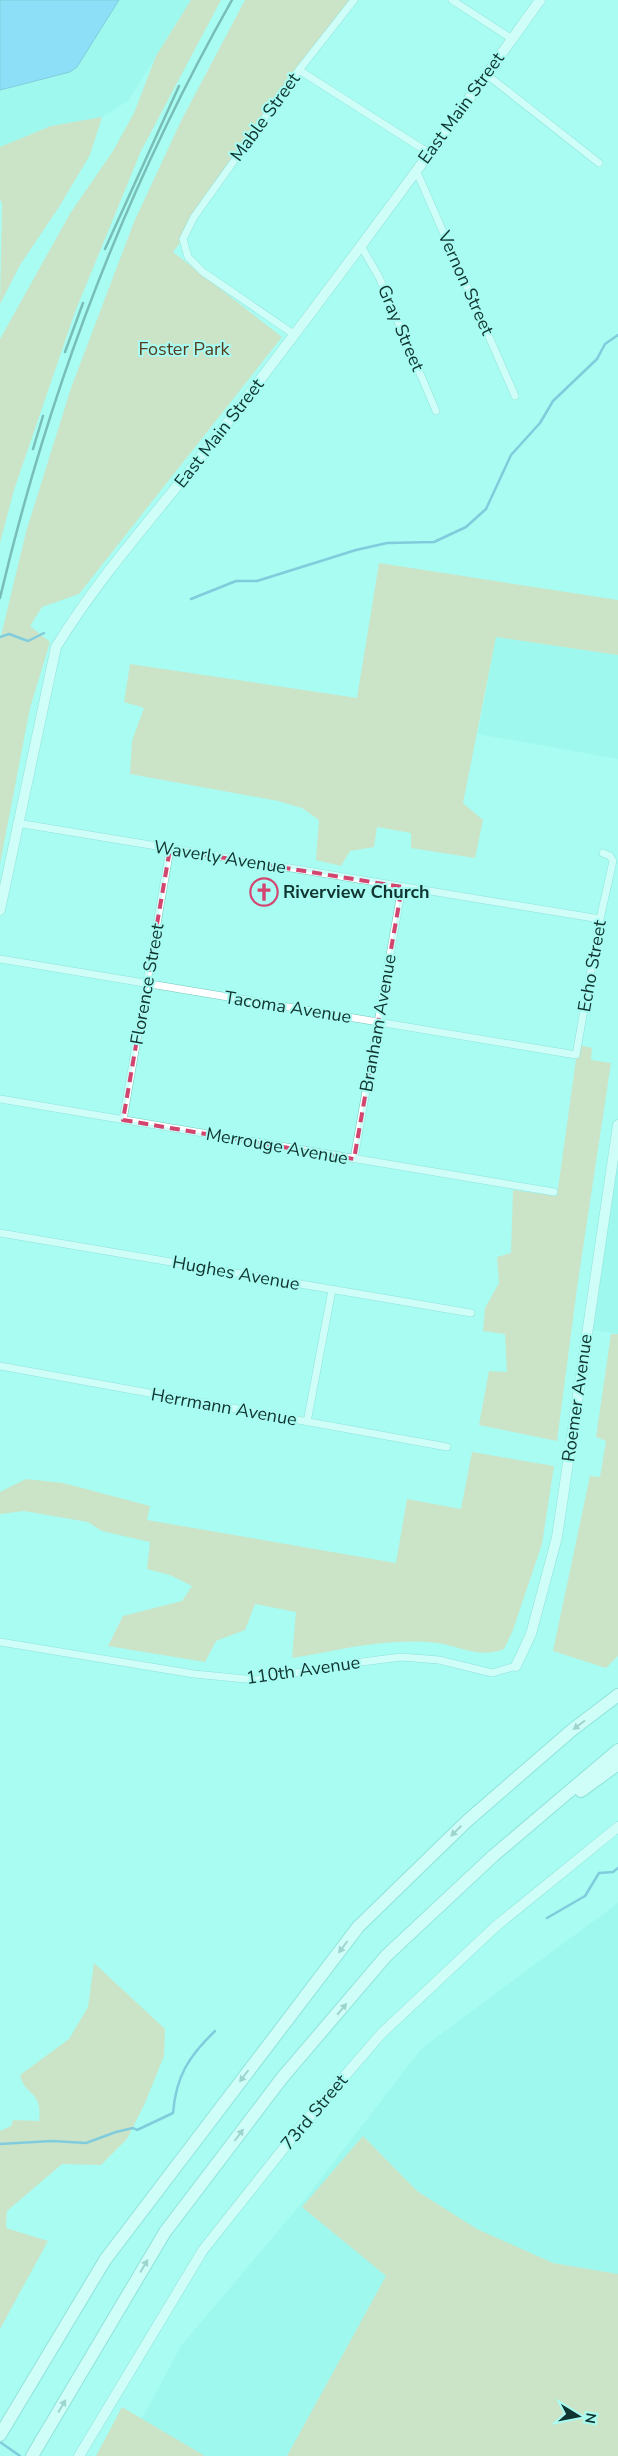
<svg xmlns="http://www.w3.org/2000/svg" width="618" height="2456" viewBox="0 0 618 2456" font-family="'Nunito Sans',sans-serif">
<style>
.built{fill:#93f3e8}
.green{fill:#f7c796}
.water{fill:#6ebcfe;stroke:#5293c0}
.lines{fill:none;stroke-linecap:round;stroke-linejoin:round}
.stream{stroke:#5293c0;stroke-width:2.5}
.street-casing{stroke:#73c6bc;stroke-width:8}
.secondary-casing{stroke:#73c6bc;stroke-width:11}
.highway-casing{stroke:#73c6bc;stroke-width:14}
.street{stroke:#fff;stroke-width:7}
.secondary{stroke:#fff;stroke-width:10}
.highway{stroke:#fff;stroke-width:12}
.rail{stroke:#40736d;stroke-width:2.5}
.oneway{fill:#93a4a2}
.marked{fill:none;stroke:#d3456f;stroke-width:4;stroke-dasharray:10 6;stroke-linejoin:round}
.labels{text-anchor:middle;stroke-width:4;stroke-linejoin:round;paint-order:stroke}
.street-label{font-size:18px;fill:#103430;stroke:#a8fcf2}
.park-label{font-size:18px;fill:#583b1c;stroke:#a8fcf2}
.poi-label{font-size:18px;font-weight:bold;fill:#103430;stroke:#a8fcf2;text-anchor:start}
</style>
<rect width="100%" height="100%" fill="#a8fcf2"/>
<path class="built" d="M0,0h191l-62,100 -27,17 -51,9 -51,21z
M496,637l122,18v104l-140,-25z
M618,1125v209l-31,-5z
M618,1903v553h-496l59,-110 125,-148 116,-150z"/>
<path class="green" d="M191,0h30l-80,151 -66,161 -61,178 -14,53v-204l71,-127 42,-61 21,-38 22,-57z
M245,0h109l-160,217 -11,22 -10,13 109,85 -203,257 -37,13 -12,19 20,16 -20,66 -30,156v-224l26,-108 45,-144 63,-166 48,-103z
M102,117l-12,38 -31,52 -39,58 -20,39 2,-100 -2,-5v-52l51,-21z
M379,563l239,37v55l-122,-18 -33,166 20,17 -8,38 -64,-10v-15l-34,-6 -3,20 -24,4 -9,15 -25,-6 3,-40 -17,-12 -24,-7 -148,-27 2,-33 12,-33 -20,-6 6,-38 227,34z
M578,1045l14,3 -1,12 20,3 -34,225 -20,153 -78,-16 10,-54 18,1 -2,-38 -22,-3 2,-23 14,-25 -2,-26 14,-4 2,-63 44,6z
M611,1334h7v322l-12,12 -53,-17 37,-175 10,1 6,-36 -10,-4z
M472,1452l82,14 -12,78 -29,86 -9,19c-24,10 -44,-3 -67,-6 -49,-6 -97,7 -145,15l4,-46 -41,-8 -10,26 -29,11 -11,21 -97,-16 15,-30 59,-15 10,-15 -22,-11 -23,-6 3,-27 -48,-11 -14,-9 -64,-11 -24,3v-22l26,-13 37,4 87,23 -3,14 249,43 11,-64 54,10z
M94,1963l71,66 -1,27 -19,47 -18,36 -26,26 -39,-1 -55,47 -1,17 42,13 -48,88v-198l11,-5 2,-6 26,1c4,-31 -14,-24 -19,-46l49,-36 19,-32z
M363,2136l54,55 60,38 76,34 65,11v182h-331l99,-180 -84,-69z
M122,2407l83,49h-109z"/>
<path class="water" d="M0,0h119l-42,67 -7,5 -70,18z"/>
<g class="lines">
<path class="stream" d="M191,599l45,-18h21l99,-31 31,-7 47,-1 32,-15 20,-18 25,-54 29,-32 13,-22 44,-42 8,-15 13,-9
M0,637l9,-3 19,7 16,-8
M547,1918l38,-22 14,-23 14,-1 5,-4
M0,2144l52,-3 34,2 30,-11 17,-4 4,2 36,-17c3,-37 16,-57 42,-82
M0,2442l20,14"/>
<g class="street-casing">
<path id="street" d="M452,0l60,39
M299,70l130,83
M486,74l113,89
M416,170l99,226
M361,246l18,31 57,134
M295,335l-92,-63 -15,-15 -5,-18 11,-22 105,-147 55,-70
M17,823l583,96
M0,959l576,96 24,-136 13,-58 -3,-5 -7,-3
M0,1099l554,93
M123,1120l47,-271
M354,1159l48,-272
M0,1233l471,80
M0,1366l447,81
M307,1422l25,-132
M0,1642l194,32 62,6 90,-16 55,-7 38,3 53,13 24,-7"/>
</g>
<g class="secondary-casing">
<path id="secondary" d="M0,910l56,-263c48,-78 110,-144 165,-216 109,-142 215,-285 319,-431
M516,1666l15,-32 26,-97 61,-412
M79,2456l124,-206 96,-121 82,-95 114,-107 123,-100"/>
</g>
<g class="highway-casing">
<path id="highway" d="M581,1791l37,-27
M0,2435l105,-175 253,-333 109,-106 105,-91 46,-35
M32,2456l133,-224 117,-154 104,-122 107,-100 125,-106"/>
</g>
<use href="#street" class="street"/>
<use href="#secondary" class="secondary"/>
<use href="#highway" class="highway"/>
<path class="rail" d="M105,249l74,-163
M65,352l18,-49
M33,449l10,-33
M0,598c49,-208 127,-412 232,-598"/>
</g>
<defs><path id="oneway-solid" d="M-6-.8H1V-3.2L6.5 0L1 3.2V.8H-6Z" transform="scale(1.25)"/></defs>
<g class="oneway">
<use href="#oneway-solid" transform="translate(579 1725) rotate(143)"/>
<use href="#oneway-solid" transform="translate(456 1831) rotate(136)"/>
<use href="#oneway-solid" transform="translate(343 1947) rotate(127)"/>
<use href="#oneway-solid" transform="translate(342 2009) rotate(-50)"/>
<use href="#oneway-solid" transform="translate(244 2076) rotate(127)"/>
<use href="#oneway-solid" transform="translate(239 2135) rotate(-53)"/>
<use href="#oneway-solid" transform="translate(144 2266) rotate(-59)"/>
<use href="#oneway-solid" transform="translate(62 2406) rotate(-59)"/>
</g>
<path d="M0 0H618V2456H0ZM170,849l232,38 -48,272 -231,-39z" fill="#a8fcf2" fill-opacity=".55" fill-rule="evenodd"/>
<path class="marked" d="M170,849l232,38 -48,272 -231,-39z"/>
<defs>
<g id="church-ring" transform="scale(1.4375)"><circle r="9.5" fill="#a8fcf2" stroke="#d3456f" stroke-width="1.5"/><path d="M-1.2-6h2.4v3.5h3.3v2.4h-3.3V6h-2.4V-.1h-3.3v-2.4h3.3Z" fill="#d3456f"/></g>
</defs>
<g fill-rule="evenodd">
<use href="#church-ring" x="264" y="892"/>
</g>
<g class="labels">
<g class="street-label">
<text transform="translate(461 108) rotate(-54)" y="6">East Main Street</text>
<text transform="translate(265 117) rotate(-54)" y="6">Mable Street</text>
<text transform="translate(466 283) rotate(66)" y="6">Vernon Street</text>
<text transform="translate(401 328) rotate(67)" y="6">Gray Street</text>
<text transform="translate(219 433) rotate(-52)" y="6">East Main Street</text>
<text transform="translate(220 857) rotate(9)" y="6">Waverly Avenue</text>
<text transform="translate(592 966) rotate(-80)" y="6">Echo Street</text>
<text transform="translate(147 984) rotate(-80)" y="6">Florence Street</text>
<text transform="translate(288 1007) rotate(9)" y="6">Tacoma Avenue</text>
<text transform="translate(378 1023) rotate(-80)" y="6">Branham Avenue</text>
<text transform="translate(277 1146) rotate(10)" y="6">Merrouge Avenue</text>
<text transform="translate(236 1273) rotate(10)" y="6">Hughes Avenue</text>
<text transform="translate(577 1398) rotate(-82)" y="6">Roemer Avenue</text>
<text transform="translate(224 1407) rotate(10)" y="6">Herrmann Avenue</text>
<text transform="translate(303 1670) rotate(-8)" y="6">110th Avenue</text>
<text transform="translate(314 2112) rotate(-50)" y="6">73rd Street</text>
</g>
<g class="park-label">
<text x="184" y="355">Foster Park</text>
</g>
<g class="poi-label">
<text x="283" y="898">Riverview Church</text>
</g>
</g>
<g transform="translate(578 2416) rotate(100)" stroke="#a8fcf2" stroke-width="4" paint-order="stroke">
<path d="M0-4L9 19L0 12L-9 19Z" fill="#103430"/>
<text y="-8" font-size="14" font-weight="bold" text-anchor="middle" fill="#103430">N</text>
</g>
</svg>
